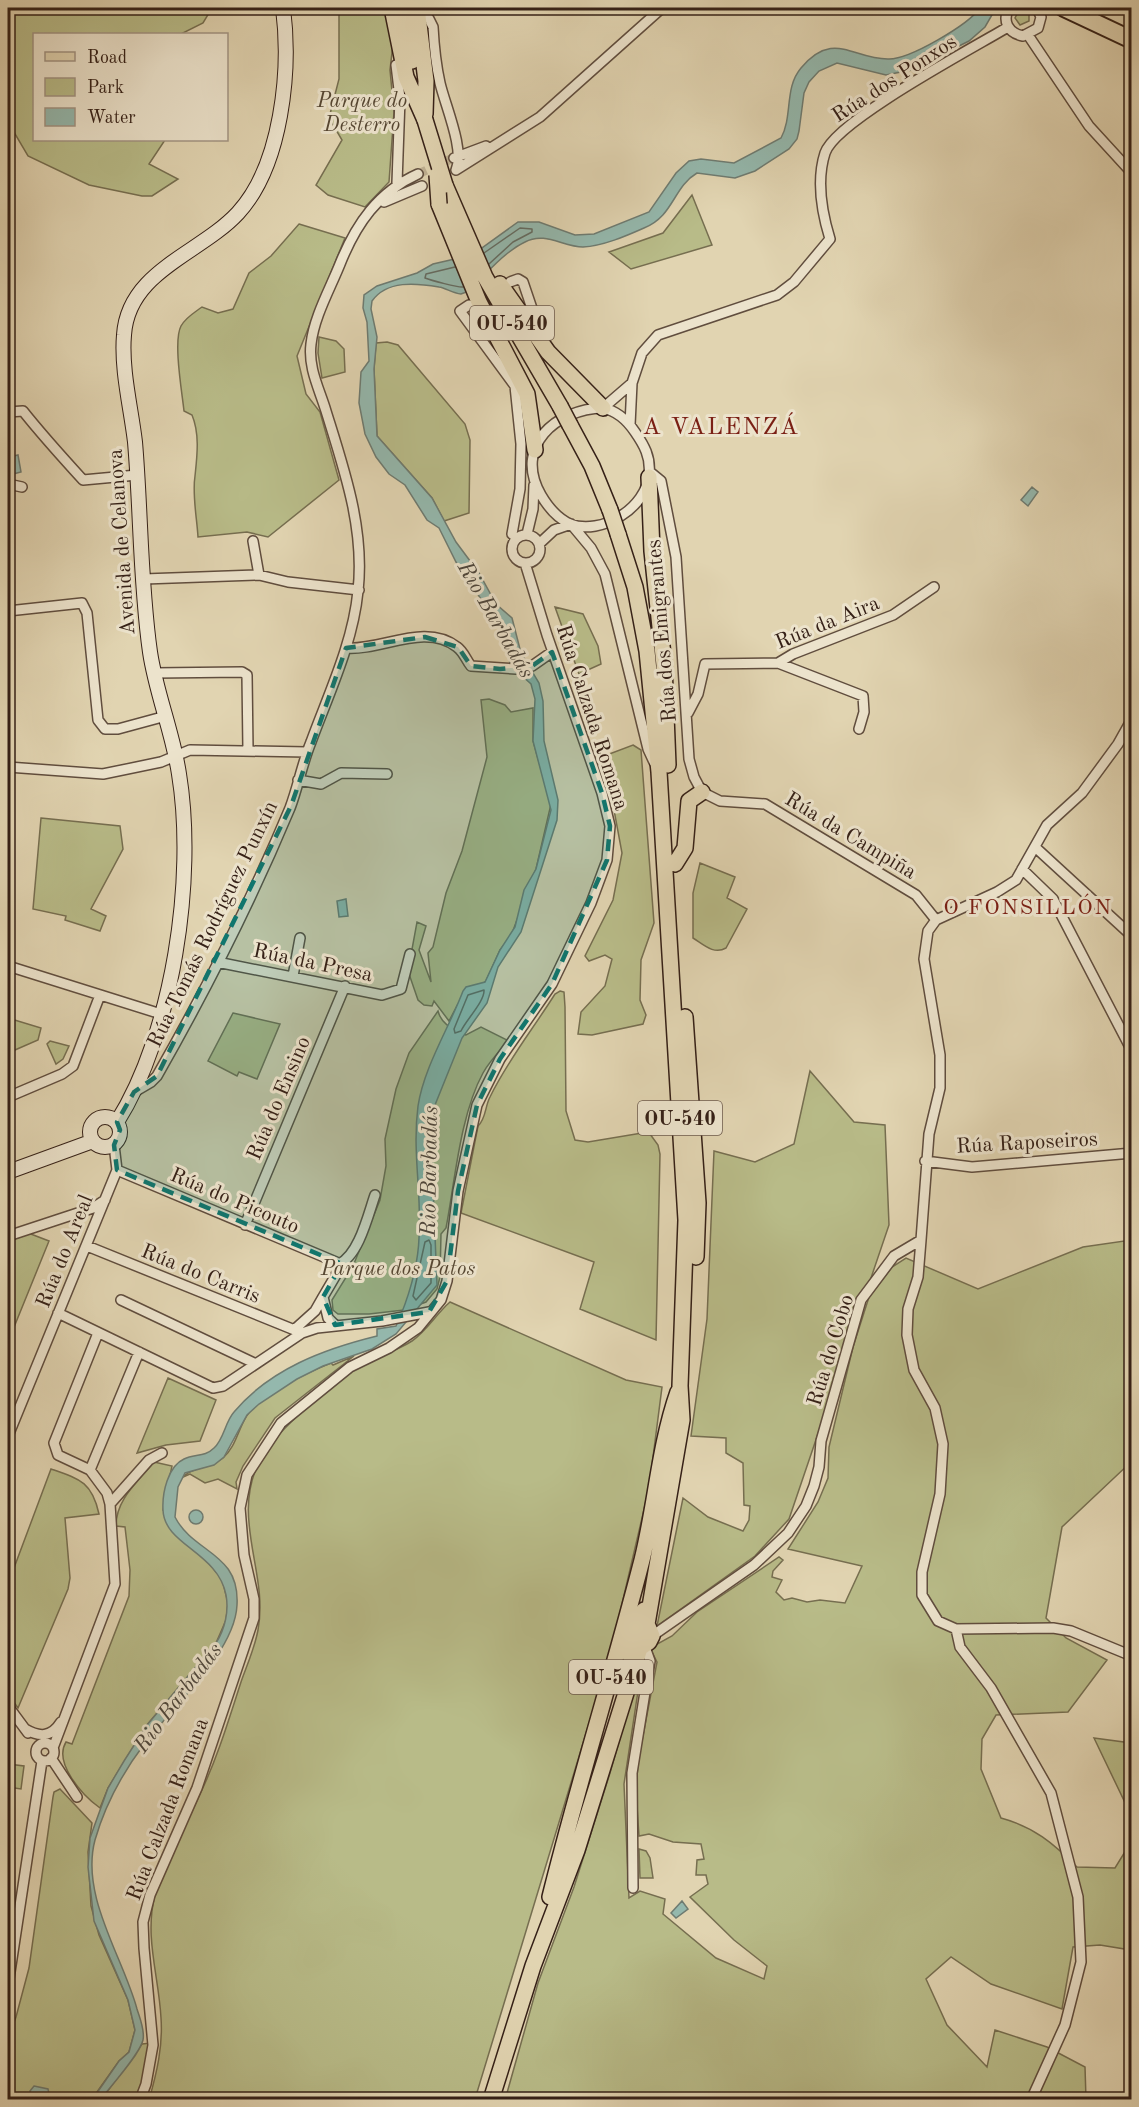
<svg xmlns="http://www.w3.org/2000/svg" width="1139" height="2107" viewBox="0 0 1139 2107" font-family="'Old Standard TT',serif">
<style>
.green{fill:#b8bb88;stroke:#766e50;stroke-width:1.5}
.water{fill:#94b8ad;stroke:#6e7b71;stroke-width:1.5}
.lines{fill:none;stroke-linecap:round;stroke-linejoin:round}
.shore{stroke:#646c62;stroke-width:1.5}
.street-tunnel{stroke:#bfb092;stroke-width:9;stroke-dasharray:9 4.5;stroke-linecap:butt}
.street-casing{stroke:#604d3e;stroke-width:12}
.secondary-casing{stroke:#352017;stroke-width:16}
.primary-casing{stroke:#352017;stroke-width:18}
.highway-casing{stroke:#352017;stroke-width:20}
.street{stroke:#ece3cc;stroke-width:9}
.secondary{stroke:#ece3cc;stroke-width:14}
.primary{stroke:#e1d4b1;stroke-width:15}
.highway{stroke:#e1d4b1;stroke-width:16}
.primary-bridge-casing{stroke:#352017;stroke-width:18;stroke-linecap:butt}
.primary-bridge{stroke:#e1d4b1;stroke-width:15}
.marked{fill:#0f766e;fill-opacity:0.2;stroke:#0f766e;stroke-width:4.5;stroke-dasharray:12 8;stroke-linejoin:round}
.labels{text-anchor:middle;stroke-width:6;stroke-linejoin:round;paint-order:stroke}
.shield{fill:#ece3cc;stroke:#6c5a4d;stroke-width:1.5}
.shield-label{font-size:20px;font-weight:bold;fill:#352017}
.street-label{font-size:21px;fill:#352017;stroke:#ece3cc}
.park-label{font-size:21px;font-style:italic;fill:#564733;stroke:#ece3cc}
.water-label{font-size:22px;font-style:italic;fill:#4d463c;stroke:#ece3cc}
.neighbourhood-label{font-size:22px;letter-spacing:1.5px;fill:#7a1f14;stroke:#ece3cc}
.quarter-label{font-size:24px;letter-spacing:1.5px;fill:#7a1f14;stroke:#ece3cc}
</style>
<rect width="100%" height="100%" fill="#e1d4b1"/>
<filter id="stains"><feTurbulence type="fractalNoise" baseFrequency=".00333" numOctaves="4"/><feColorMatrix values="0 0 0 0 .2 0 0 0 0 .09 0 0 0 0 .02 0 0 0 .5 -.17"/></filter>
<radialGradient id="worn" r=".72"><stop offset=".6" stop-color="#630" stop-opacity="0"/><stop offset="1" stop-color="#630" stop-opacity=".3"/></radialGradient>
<path class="green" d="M8,8h204l-9,15 -22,11h-147v106h131l-16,24 29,15 -26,17h-10l-53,-11 -61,-29 -20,-34z
M339,8h48l7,27 -4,35 4,42 -5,70 -24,25 -37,-12 -12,-10 26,-45 -13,-22 10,-39z
M1020,8l9,1v12l-9,4 -5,-7z
M692,195l20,50 -81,24 -22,-17 54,-19z
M299,224l46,14 -48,118 9,38 14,18 19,68 -71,57 -21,-5 -49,5c-1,-19 -6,-42 -3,-61 2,-19 5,-42 -3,-61l-8,-4c-2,-19 -11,-70 -3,-85 5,-9 13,-13 21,-19l16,6 15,-4 16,-36 22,-17z
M319,337l17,4 8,8 1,23 -23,6 -4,-25z
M387,342l11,3 67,79 5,16 -1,73 -25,8 -12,-23 -55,-62 -3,-67 2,-26z
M555,607l28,7 15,32 3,18 -22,10z
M489,699l16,6 6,7 22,-4v33l18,63 -15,65 -25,67 -11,14 -14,31 -28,23 -9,17 -15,-20 -2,5 -8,-1 -6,-5 -10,-29 9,-49 9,4 -7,24 12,32 -3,-29 5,-6 13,-54 16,-42 25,-94 -6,-57z
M633,745l8,5 13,173 -13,37 -1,40 6,15 -3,9 -51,11 -14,-1 3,-22 24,-26 7,-27 -7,-4 -16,6 -4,-5 28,-56 9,-47 -18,-97z
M41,818l79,8 3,23 -32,60 15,7 -6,15 -35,-11 1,-4 -33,-7z
M700,863l35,14 -8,21 20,11 -21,39c-12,7 -22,-3 -33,-10v-45z
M560,991l4,1 1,15 1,104 9,29 13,2 54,-9 8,1 8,11 2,9 -4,186 -76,-31 14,-47 -133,-49 17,-87c8,-7 7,-20 12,-29 18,-37 43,-68 65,-103z
M438,1011c4,15 16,18 28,24l15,-8 28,14c-10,11 -19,19 -26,32 -23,42 -28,108 -37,155l-5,6 -1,43 -3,12 -11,13 -22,8 -35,4h-31l-5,-4 -1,-10 21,-34 27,-66 6,-34 -1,-27 11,-50 13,-36z
M233,1013l47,11 -23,55 -18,-7 -2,4 -29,-15z
M8,1018l33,10 -3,12 -30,13z
M50,1041l19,5 -6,13 -7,5 -9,-20z
M810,1071l44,51 31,3 4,100 -100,294 -34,37 -98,70 26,-128 25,19 35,14 6,-11 1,-14 -6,-1 -1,-42 -17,-10v-15l-35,-2 16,-117 7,-168 41,11 39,-18z
M23,1231l26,10 -41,101v-106z
M1131,1240v222l-69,65 -16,91 20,20 41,22 -39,52 -72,3 -14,24 -1,30 20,49c33,9 52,25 76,49l38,1 16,-26v108l-31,-5 -27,2 -11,62 -71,-25 -40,-27 -25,22 21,46 40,42 8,-37 52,17 38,20 1,32 -581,1 33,-117 36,-96 36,-114 33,-115 -19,126 5,114 11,-7 25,8 -2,15 53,44 48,21 3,-13 -33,-26 -44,-43 18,-13 -2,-9h-10l1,-15 7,-1 -3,-15 -28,-2 -24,-8 -10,2 -3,-44 2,-30 19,-100 -7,-14 22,-12 25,-24 82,-55 4,3 -10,11 -1,6 10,3 -6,12 8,8 8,-2 15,4 13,-2 25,3 17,-37 -74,-17 30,-47 10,-24 1,-31 24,-100 16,-50 23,-30 14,-9 72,31 105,-42z
M450,1302l176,78 36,7 -13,101 -38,163 -136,448 -326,1c8,-28 14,-54 12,-82 -2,-41 -17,-82 -6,-123 11,-35 30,-67 45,-101 17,-35 29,-75 41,-112 6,-17 14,-35 17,-52 11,-59 -29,-112 3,-172 16,-28 76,-80 105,-95 15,-8 32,-13 46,-22 15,-10 24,-27 38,-39z
M354,1356l-79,62 -32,48 -7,16 1,7 -19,-10 -13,4 -15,-9 -7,3c5,-8 30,-11 40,-19 12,-10 15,-28 23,-41 12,-21 62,-45 85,-54l2,2z
M168,1378l48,22 -16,41 -34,4 -29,8z
M154,1462l18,4 -9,44 59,69 6,24 -2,17 -10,23 -69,82 -39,63 -8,20c-17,-12 -47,-45 -34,-66l6,2 57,-148 1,-26 -5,-43 -9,-1c0,-27 22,-44 38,-64z
M51,1469c29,10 41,13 48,45l-34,4 5,60 -2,11 -50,119 -10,-14v-47l4,-4 -4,-6v-53z
M1094,1738l37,5v91l-2,-23z
M8,1764l16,2 -3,23 -13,-2z
M60,1789l32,34 -4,29 3,54 8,29 29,65 7,30 -6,22 -10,9 -27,38 -84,1v-62l8,-21 13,-49 24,-171 1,-5z
M639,1849l7,2 4,7 3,20h-13z
M151,2043l-9,44 -8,12 -33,1 41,-56z"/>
<path class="water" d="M980,8h16l-11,19 -16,14 -58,29 -25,5 -49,-12 -18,8 -10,11 -5,11 -5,38 -2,8 -8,10 -34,22 -20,7 -38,-5c-24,14 -23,43 -53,55 -18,8 -41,18 -61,19 -20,0 -38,-16 -58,-5 -21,10 -39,32 -56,49l-8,3c-9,-1 -15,-6 -22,-7 -23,-4 -52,-7 -67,14l-1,8 6,28 -3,32 3,67 55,62 24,44 23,31 17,31 16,14 9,35 18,30 4,18 1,40 14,59 -1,20 -36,112 -23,35 -11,36 -25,35 -27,67 -4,31 6,149 -41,49 -24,15 -49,17 -26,13 -38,25 -12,11 -23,42 -10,8 -29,8 -7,14 -3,30c19,37 65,35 62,88 -2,47 -64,101 -92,138 -22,29 -40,62 -50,97 -15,56 28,117 42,169 3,10 8,21 6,31 -3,14 -32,46 -42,59l-9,1 27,-39 10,-9 6,-22 -7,-30 -34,-79 -6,-54 2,-29 18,-50 16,-27 23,-36 69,-82c9,-14 13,-32 10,-48 -8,-43 -62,-50 -63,-85 -1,-17 5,-44 21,-51 11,-5 21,-2 30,-11 10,-9 11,-26 20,-36 36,-43 90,-63 143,-76v-7l19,-3c12,-26 22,-59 23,-88 3,-45 -7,-85 -1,-132 6,-39 31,-78 45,-115l3,-4 19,-5 15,-32 15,-23 9,-37 12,-21 15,-59 -18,-69 2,-42 -4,-15 -21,-19 -2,-21 -4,-11 -48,-71 -17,-34 -12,-8 -22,-35 -16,-11 -13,-17 -11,-23 -6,-31 2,-31 8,-11 -2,-39 -4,-14 1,-13 13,-9 40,-13 16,-9 39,-9 46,-33h21l36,13 19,-1 55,-22 27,-39 13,-12 12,-2 33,4 47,-25c12,-22 3,-50 20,-70 33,-39 52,-8 88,-9 21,0 79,-34 91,-51z
M18,455l3,17 -8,2 -4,-17z
M1032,487l6,5 -10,14 -7,-6z
M346,899l2,17 -9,1 -2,-16z
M189 1517a7 7 0 1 1 14 0a7 7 0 1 1-14 0Z
M682,1901l6,8 -12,9 -5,-5z
M34,2086l14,3 2,10c-8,2 -18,0 -20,-8z"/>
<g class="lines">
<path class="shore" d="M484,253l36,-25 12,1v3l-19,10 -24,22
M455,267l-29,7 -1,4c5,2 34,10 38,9
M484,990c1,11 -18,30 -23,41l-6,2 -1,-4 14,-34z
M429,1240l2,5v38l-15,17 -3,-4 12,-54z"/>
<path class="street-tunnel" d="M418,174l35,-16"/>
<g class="street-casing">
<path id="street" d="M1009,8c-7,13 -1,25 14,28l15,-8 3,-11 -4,-9
M417,12l12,7 4,8c1,19 3,38 7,56 5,22 25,67 16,87
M1028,35l61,91 43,47
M396,65l4,33 -3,85
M454,158l32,-12
M456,170l84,-53 122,-109
M384,202l38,-16
M510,282l8,-3 5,3 18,53
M469,305l-9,6 55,75 6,58 -1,45 -8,45 5,4
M603,408c14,3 24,12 32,24 9,13 16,25 14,42 -2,34 -48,62 -79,50 -13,-6 -22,-17 -29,-29 -28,-49 15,-86 62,-87z
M603,408l29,-25
M8,412l15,-1c19,24 39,46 60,69l54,-5
M630,425l2,-42 10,-30 16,-18 119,-40 17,-13 36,-43c-8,-26 -14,-58 -5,-86 10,-32 148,-105 183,-126
M650,472l11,9 15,76 13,202 5,18 8,15 18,9 45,3 151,91 20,25
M8,484l14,3
M527,534l6,-25 1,-24
M512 549a14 14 0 1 1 28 0a14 14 0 1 1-28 0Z
M253,541l6,34
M539,544l15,-14 17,-6 20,24 14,26 43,175 6,13
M144,579l115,-4 29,7 71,8
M8,611l74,-8 5,10 11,107 7,9h13l48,-13
M346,648c35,3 79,-26 111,-1 7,5 9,13 14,19l45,3 16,-3 20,-14
M778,663l85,33 1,16 -5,17
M155,673l87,-1 5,3 1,75
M688,713l10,-19 7,-30 73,-1 15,-9 100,-39 41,-28
M8,767l95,7 58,-12 29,-12 117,2
M298,780l23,4 20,-11 46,1
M1035,847l97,89
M1022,869l31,30 79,152
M217,962l165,33 19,-6 9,-35
M8,966l153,48
M293,976l7,-38
M134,1092l17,-10 6,-6c49,-86 95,-177 133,-268 8,-21 12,-44 21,-66 18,-49 42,-99 47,-151 7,-62 -14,-122 -32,-180 -7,-23 -18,-43 -15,-67 3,-27 19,-55 29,-80 16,-40 38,-72 78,-90
M8,1097l54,-23 11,-8 27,-71
M925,1161l47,6 160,-14
M117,1170l219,92 4,6 -17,29 5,21 7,7
M245,1225l100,-239
M8,1236l85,-28 12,-8
M921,1240l-3,37 -10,32 -1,26 7,35 21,38 8,36 -3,50 -18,78v23l16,26 18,8 97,-1 18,3 61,25
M87,1246l215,87
M339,1264c20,-9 29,-49 36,-69
M121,1300l133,63
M58,1313l155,75 10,-2 79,-53 15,-5 65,-7 47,-9
M295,1329l20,-18 8,-14
M8,1436l109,-266 -3,-25
M90,1470l-32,-15 -4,-12 44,-110
M110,1504l39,-44 13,-7
M956,1629l4,18 31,41 60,105 27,104 3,65 -16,63 -34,75
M652,1636l102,-71 34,-32 18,-27 8,-20 5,-19 2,-26 40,-141 33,-44 27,-16 8,-106 11,-46v-33l-16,-96 4,-28 8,-11 61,-28 19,-12 31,-55 35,-32 36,-49 14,-25
M8,1706l20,27
M25,1729c14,8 26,9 36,-7
M36 1752a9 9 0 1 1 18 0a9 9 0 1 1-18 0Z
M53,1748l62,-164 -5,-80 -3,-11 -17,-23 49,-118
M51,1758l26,39
M633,1888l-1,-115 18,-112 -5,-14
M8,1985l34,-224
M140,2100l6,-16 7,-39 -9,-97 -1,-26 7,-27 47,-107 57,-170v-19l-10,-44 -4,-47 7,-33 34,-52 69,-56 39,-19 29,-20 23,-28 6,-19 11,-90 19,-86 23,-46 52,-75 39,-81 16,-43 3,-34 -8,-33 -55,-158 -22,-72"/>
</g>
<g class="secondary-casing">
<path id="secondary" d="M90 1132a15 15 0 1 1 30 0a15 15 0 1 1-30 0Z
M117,1122c56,-89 79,-244 62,-348 -6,-41 -23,-81 -29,-122 -10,-70 -9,-140 -15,-210 -4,-34 -14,-73 -11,-107 4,-64 76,-81 114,-122 44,-48 53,-143 45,-205
M8,1172l85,-31"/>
</g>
<g class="primary-casing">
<path id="primary" d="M392,8l14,69 19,43
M405,8l7,53
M417,8l9,73 -1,33
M445,185l40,92 75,129
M439,204l40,98 48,92 8,56
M500,284l48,68 55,56
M570,425l22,41 18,44
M649,477l3,74 12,114 4,100
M675,864l10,-16 4,-47 13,-9
M685,1017l13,186 -2,54
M630,1656l14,-46
M550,1897c28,-113 63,-224 92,-337 14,-56 17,-114 36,-168
M491,2100l42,-134 44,-116 63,-202 9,-6 3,-6 -5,-12 35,-204 -2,-34 6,-166 -27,-448 -12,-121 -12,-64 -17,-53"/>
</g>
<g class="highway-casing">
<path id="highway" d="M1064,8l68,32"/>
</g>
<use href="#street" class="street"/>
<use href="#secondary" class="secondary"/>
<use href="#primary" class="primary"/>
<use href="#highway" class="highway"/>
<g class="primary-bridge-casing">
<path id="primary-bridge" d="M425,120l20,65
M437,175l2,29
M560,406l10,19
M610,510l8,24"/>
</g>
<use href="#primary-bridge" class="primary-bridge"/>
</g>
<path class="marked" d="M425,637l33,10 13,19 29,3 32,-3 20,-14 50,141 8,33 -3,34 -55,124 -52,75 -23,46 -19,86 -11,90 -18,31 -94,13 -12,-28 19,-33 -225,-94 -3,-25 6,-15 -3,-8 17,-30 23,-16 134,-270 55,-158z"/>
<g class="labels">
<g class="shield">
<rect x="470" y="306" width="84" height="34" rx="4.5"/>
<rect x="638" y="1101" width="84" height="34" rx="4.5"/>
<rect x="569" y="1660" width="84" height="34" rx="4.5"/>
</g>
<g class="shield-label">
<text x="512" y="330">OU-540</text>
<text x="680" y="1125">OU-540</text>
<text x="611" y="1684">OU-540</text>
</g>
<g class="street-label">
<text transform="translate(894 78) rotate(-33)" y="7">Rúa dos Ponxos</text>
<text transform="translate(121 542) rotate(-94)" y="7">Avenida de Celanova</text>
<text transform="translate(827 622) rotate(-22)" y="7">Rúa da Aira</text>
<text transform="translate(661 631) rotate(-95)" y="7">Rúa dos Emigrantes</text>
<text transform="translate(593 717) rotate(72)" y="7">Rúa Calzada Romana</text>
<text transform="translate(851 835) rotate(31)" y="7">Rúa da Campiña</text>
<text transform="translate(212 924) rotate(-64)" y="7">Rúa Tomás Rodríguez Punxín</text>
<text transform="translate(313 962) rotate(12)" y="7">Rúa da Presa</text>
<text transform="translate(278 1098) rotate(-67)" y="7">Rúa do Ensino</text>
<text transform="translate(1027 1142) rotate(-3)" y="7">Rúa Raposeiros</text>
<text transform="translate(235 1200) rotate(23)" y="7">Rúa do Picouto</text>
<text transform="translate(64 1251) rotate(-68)" y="7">Rúa do Areal</text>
<text transform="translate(201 1273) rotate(22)" y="7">Rúa do Carris</text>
<text transform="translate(830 1350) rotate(-73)" y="7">Rúa do Cobo</text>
<text transform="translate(167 1809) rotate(-69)" y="7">Rúa Calzada Romana</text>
</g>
<g class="park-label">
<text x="362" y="107">Parque do<tspan x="362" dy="24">Desterro</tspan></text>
<text x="398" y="1275">Parque dos Patos</text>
</g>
<g class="water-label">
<text transform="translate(497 619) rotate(60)" y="8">Rio Barbadás</text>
<text transform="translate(428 1171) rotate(-89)" y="8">Rio Barbadás</text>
<text transform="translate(177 1697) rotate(-53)" y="8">Rio Barbadás</text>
</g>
<g class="neighbourhood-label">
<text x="1028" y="914">O FONSILLÓN</text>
</g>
<g class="quarter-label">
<text x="721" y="434">A VALENZÁ</text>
</g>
</g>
<rect width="1139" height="2107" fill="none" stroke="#e1d4b1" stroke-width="30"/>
<rect x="9" y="9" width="1121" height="2089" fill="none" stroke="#352017" stroke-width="3"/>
<rect x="15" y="15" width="1109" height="2077" fill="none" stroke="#352017" stroke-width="1.5"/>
<rect x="33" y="33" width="195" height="108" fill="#ece3cc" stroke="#a39584" stroke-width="1.5"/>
<rect x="45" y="52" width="30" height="9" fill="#e1d4b1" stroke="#a39584" stroke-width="1.5"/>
<text x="87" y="63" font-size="18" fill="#352017">Road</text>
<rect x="45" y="78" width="30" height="18" fill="#b8bb88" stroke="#a39584" stroke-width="1.5"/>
<text x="87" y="93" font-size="18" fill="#352017">Park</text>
<rect x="45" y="108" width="30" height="18" fill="#94b8ad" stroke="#a39584" stroke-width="1.5"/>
<text x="87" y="123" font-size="18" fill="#352017">Water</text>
<rect width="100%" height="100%" filter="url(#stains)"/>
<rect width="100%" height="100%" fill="url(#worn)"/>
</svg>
